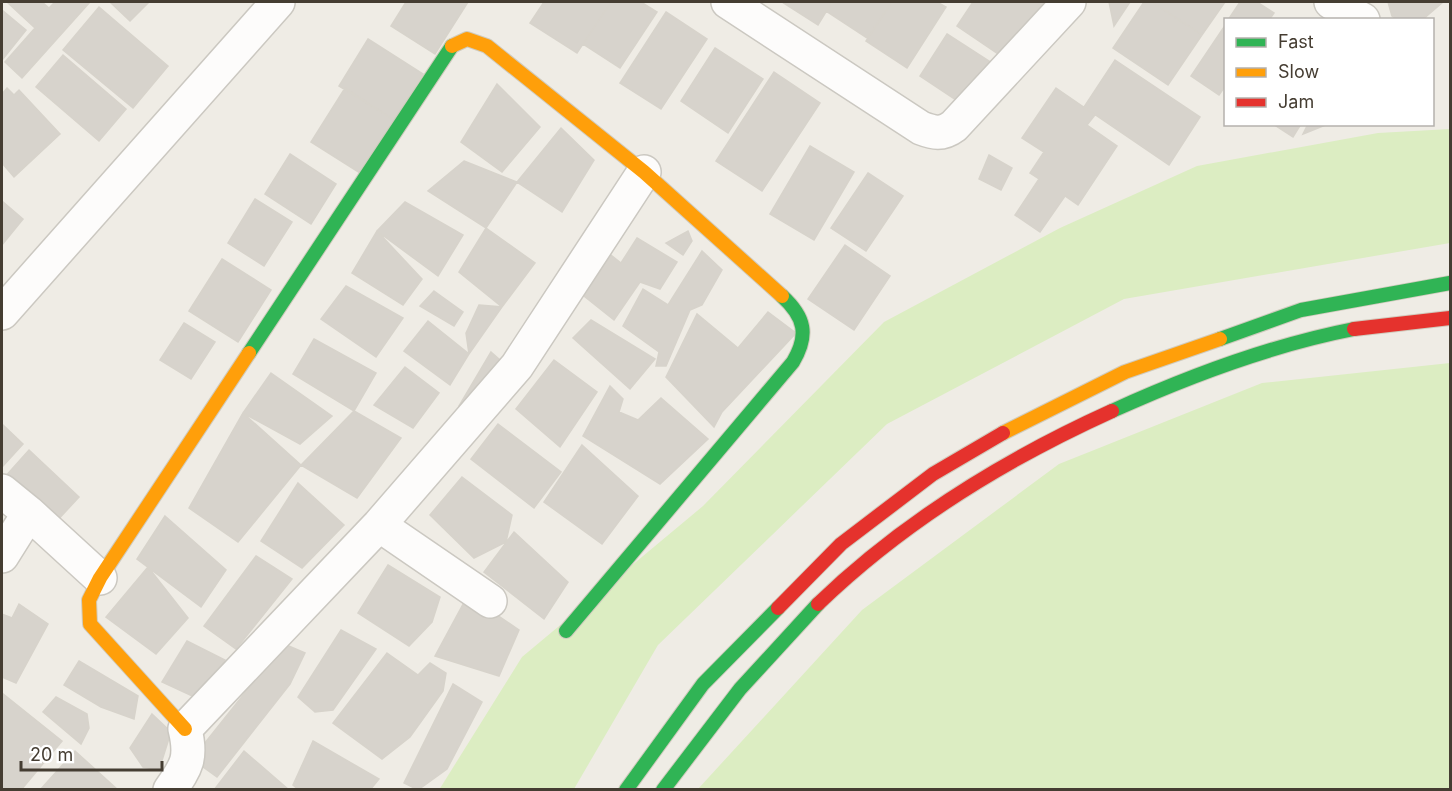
<svg xmlns="http://www.w3.org/2000/svg" width="1452" height="791" viewBox="0 0 1452 791" font-family="Inter,sans-serif">
<style>
.green{fill:#dcedc2}
.building{fill:#d7d3cc;stroke:#d7d3cb;stroke-width:1.5}
.lines{fill:none;stroke-linecap:round;stroke-linejoin:round}
.street-casing{stroke:#cbc8c1;stroke-width:36}
.fast-casing{stroke:#d0cbbd;stroke-width:16}
.slow-casing{stroke:#d0cbbd;stroke-width:16}
.jam-casing{stroke:#d0cbbd;stroke-width:16}
.street{stroke:#fdfcfb;stroke-width:33}
.fast{stroke:#30b455;stroke-width:14}
.slow{stroke:#ff9f0a;stroke-width:14}
.jam{stroke:#e5322d;stroke-width:14}
</style>
<rect width="100%" height="100%" fill="#efece5"/>
<path class="green" d="M1450,129v114l-326,56 -237,125 -229,221 -84,144 -135,1 83,-133 181,-151 181,-184 176,-94 137,-62 181,-33z
M1450,363v426h-752l164,-179 197,-146 203,-81z"/>
<path class="building" d="M7,2h35l7,6 6,-6h35l-68,76 -17,-16 30,-34z
M110,2h39l-19,19z
M406,2h62l-33,52 -44,-28z
M544,2h67l-34,51 -47,-30z
M611,2h30l16,10 -37,56 -37,-24z
M782,2h50l-14,23z
M832,2h60l-25,36 -41,-27z
M892,2h45l9,5 -39,61 -41,-27z
M973,2h72l-38,58 -50,-34z
M1109,2h21l-16,24z
M1144,2h8l50,33 -34,50 -55,-37z
M1152,2h73l-23,33z
M1240,2h17l17,11 -5,7h-41z
M1388,2h55l-21,18h-24l-6,-4z
M99,7l69,59 -35,42 -70,-58z
M2,10l24,20 -24,30z
M666,12l41,27 -46,70 -41,-26z
M1226,24v61l-7,10 -28,-19z
M947,34l45,29 -27,43 -45,-30z
M368,39l55,35 -29,46 -55,-34z
M715,48l48,31 -35,54 -47,-32z
M63,55l63,54 -27,32 -63,-54z
M1115,60l85,57 -31,48 -85,-58z
M774,72l46,31 -58,88 -46,-30z
M497,84l43,43 -38,45 -41,-30z
M7,88l7,7 5,-5 41,44 -46,43 -12,-14v-69z
M345,88l49,32 -34,53 -49,-31z
M1056,88l39,27 -8,10 30,21 -39,59 -13,-9 -25,36 -25,-17 24,-36 -9,-6 14,-21 -22,-14z
M1273,124h28l-8,13z
M1308,124h20l-25,10z
M561,128l33,32 -32,52 -45,-30z
M810,146l44,26 -40,68 -44,-26z
M290,154l46,30 -25,40 -46,-30z
M989,155l23,13 -11,22 -22,-11z
M464,161l53,21 -31,46 -58,-37z
M868,173l35,23 -37,55 -35,-23z
M255,199l37,23 -28,44 -36,-23z
M2,201l21,18 -21,26z
M405,202l58,33 -25,41 -61,-45z
M486,228l49,35 -33,44 -43,-35z
M377,231l45,48 -19,26 -51,-32z
M688,231l4,10 -9,14 -17,-12z
M637,238l40,24 -17,27 -20,-7 -26,38 -40,-32 24,-43 23,18z
M845,245l45,31 -36,54 -46,-31z
M702,251l20,19 -20,35 -12,5 -24,56h-10l3,-14 -36,-26 20,-37 25,16z
M222,259l49,31 -33,52 -49,-31z
M346,286l57,32 -27,39 -55,-38z
M434,291l29,21 -9,14 -34,-20z
M479,305l23,2 -33,47 -3,-21z
M768,312l28,21 -74,79 -8,15 -48,-50 31,-63 41,34z
M591,320l64,39 -25,30 -57,-51z
M428,321l41,33 -19,31 -46,-34z
M184,323l31,19 -24,37 -31,-19z
M314,339l62,34 -22,38 -61,-37z
M491,352l16,14 -33,48 -15,-8z
M554,360l43,32 -37,55 -44,-38z
M405,367l34,26 -26,35 -39,-23z
M271,373l61,43 -32,28 -57,-31z
M610,386l13,13 -4,13 19,8 23,-22 47,41 -48,45 -77,-48z
M354,411l47,27 -44,60 -56,-33z
M243,413l58,52 -63,77 -49,-34z
M2,424l21,20 -21,23z
M498,424l63,48 -27,36 -63,-49z
M582,445l56,51 -36,48 -58,-42z
M29,450l50,47 -25,27 -50,-46z
M462,477l50,38 -6,27 -32,16 -44,-43z
M298,483l46,42 -42,43 -41,-27z
M165,516l61,54 -25,37 -64,-48z
M514,532l54,50 -24,37 -60,-47z
M256,556l36,23 -56,70 -32,-23z
M388,565l52,32 -8,25 -23,24 -51,-33z
M148,567l40,51 -32,36 -50,-37z
M468,595l51,35 -20,46 -64,-20z
M19,604l29,20 -32,59 -14,-6v-63l10,4z
M341,630l35,19 -43,61 -18,2 -17,-15z
M187,641l38,19 -24,40 -39,-18z
M284,644l21,9 -15,31 -73,93 -25,-18z
M387,653l31,22 12,-12 16,10 -3,18 -33,46 -28,22 -49,-36z
M79,661l59,35 -4,23 -33,-12 -37,-22z
M453,684l29,18 -35,67 -29,21 -14,-7z
M2,693l60,48 -41,49 -19,-18z
M56,697l31,17 2,14 -8,16 -38,-32z
M152,714l19,18 -12,38 -16,-3 -13,-19z
M313,741l66,38 -9,11h-71l-6,-5z
M75,751l43,39h-78z
M244,751l45,39h-75z
M2,772l18,18h-18z"/>
<g class="lines">
<g class="street-casing">
<path id="street" d="M728,2l193,126c13,5 21,7 33,-2l115,-124
M1331,2l32,18
M2,313l276,-311
M2,491l27,22
M379,525l111,76
M2,556l27,-43 71,65
M170,790c17,-24 22,-32 15,-61l194,-204 138,-159 127,-194"/>
</g>
<g class="fast-casing">
<path id="fast" d="M1220,339l81,-29 149,-27
M249,353l203,-307
M1112,411c77,-35 160,-66 242,-82
M566,631l227,-269c16,-27 12,-45 -11,-66
M626,790l77,-106 75,-76
M663,790l77,-101 78,-85"/>
</g>
<g class="slow-casing">
<path id="slow" d="M452,46l15,-7 20,7 157,126 138,124
M1003,433l122,-61 95,-33
M185,729l-95,-105 -1,-24 11,-22 149,-225"/>
</g>
<g class="jam-casing">
<path id="jam" d="M1354,329l96,-11
M818,604c84,-81 188,-145 294,-193
M778,608l63,-64 92,-70 70,-41"/>
</g>
<use href="#street" class="street"/>
<use href="#fast" class="fast"/>
<use href="#slow" class="slow"/>
<use href="#jam" class="jam"/>
</g>
<rect width="1452" height="791" fill="none" stroke="#453d32" stroke-width="6"/>
<rect x="1224" y="18" width="210" height="108" fill="#ffffff" stroke="#b5b1ad" stroke-width="1.5"/>
<rect x="1236" y="38" width="30" height="9" fill="#30b455" stroke="#b5b1ad" stroke-width="1.5"/>
<text x="1278" y="48" font-size="18" fill="#453d32">Fast</text>
<rect x="1236" y="68" width="30" height="9" fill="#ff9f0a" stroke="#b5b1ad" stroke-width="1.5"/>
<text x="1278" y="78" font-size="18" fill="#453d32">Slow</text>
<rect x="1236" y="98" width="30" height="9" fill="#e5322d" stroke="#b5b1ad" stroke-width="1.5"/>
<text x="1278" y="108" font-size="18" fill="#453d32">Jam</text>
<path d="M21 761v9h141v-9" fill="none" stroke="#453d32" stroke-width="3"/>
<text x="30" y="761" font-size="18" fill="#453d32" stroke="#ffffff" stroke-width="4.5" paint-order="stroke">20 m</text>
</svg>
